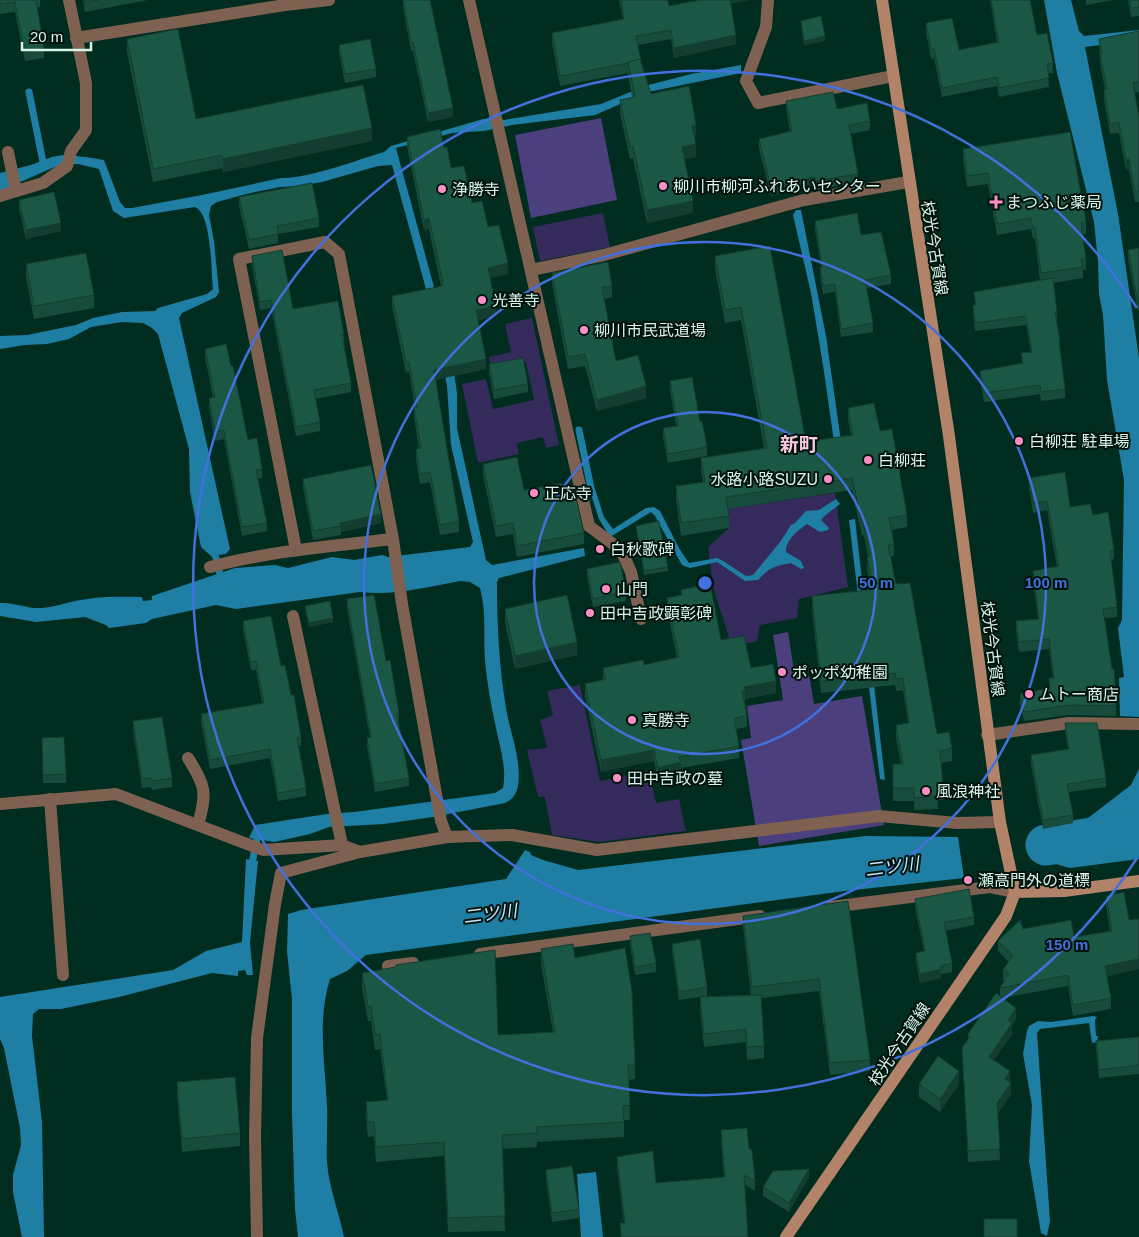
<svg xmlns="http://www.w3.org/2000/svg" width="1139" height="1237" viewBox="0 0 1139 1237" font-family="Helvetica,'Noto Sans JP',sans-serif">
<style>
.green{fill:#342a5c}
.forest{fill:#4b3f7d}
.water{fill:#1e7ea3}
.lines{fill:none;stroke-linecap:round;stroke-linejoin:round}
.stream{stroke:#1e7ea3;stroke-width:7}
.river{stroke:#1e7ea3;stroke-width:41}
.lane{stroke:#7e6151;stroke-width:12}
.street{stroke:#7e6151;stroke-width:12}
.secondary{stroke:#b28369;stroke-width:12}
.wall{fill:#174b3b}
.shaded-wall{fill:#133d30}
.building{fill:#1b5745;stroke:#133d30}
.ring{fill:none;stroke:#4270dc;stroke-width:2.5}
.poi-dot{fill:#fb8fc5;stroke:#00120b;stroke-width:2}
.labels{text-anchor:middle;stroke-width:4;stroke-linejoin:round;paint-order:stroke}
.poi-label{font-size:16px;fill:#d8f6ea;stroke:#00120b;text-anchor:start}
.street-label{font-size:16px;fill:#d8f6ea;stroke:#00120b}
.water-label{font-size:18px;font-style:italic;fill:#bde8fd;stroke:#00120b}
.quarter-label{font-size:19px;font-weight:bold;fill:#facbe0;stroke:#00120b}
.centre{fill:#4270dc;stroke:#00120b;stroke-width:2.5}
.ring-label{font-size:15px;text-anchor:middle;font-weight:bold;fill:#4270dc;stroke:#00120b;stroke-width:4;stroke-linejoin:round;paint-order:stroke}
</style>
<rect width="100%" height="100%" fill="#002d20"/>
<path class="green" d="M603,213l7,34 -70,14 -7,-34z
M532,318l27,127 -13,3 -3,-11 -26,6 2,11 -41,9 -16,-79 24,-5 7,30 41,-9 -8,-38 -35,7 -2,-12 22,-5 -6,-28z
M835,493l13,94 -49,12 -2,19 -37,7 -3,16 -25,6 -19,-60 -5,-40 21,-19 -3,-19z
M580,685l20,96 49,-9 7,31 23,-4 7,32 -87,11 -47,-7 -7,-38h-7l-11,-47 20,-2 -7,-28 13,-5 -6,-24z"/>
<path class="forest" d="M601,118l16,82 -86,18 -16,-83z
M788,632l7,45 14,-2 5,29 48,-8 22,129 -125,21 -18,-106 10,-2 -4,-32 36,-6 -10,-65z"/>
<path class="water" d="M1044,0h27l8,31 5,5 55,-6v10l-54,7 33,167 21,144v359l-19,-1 -1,-38 5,-1 -6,-49 4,-8 2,-140 -17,-100 -4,-65 -4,-21 -1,-32 -4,-40 -37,-149z
M741,65v8l-93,19 -53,23 -83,10 -28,6 -32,2 -56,15 38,139 18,72 5,34v35l29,132 6,5 92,-17 1,8 -86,22 -2,4c0,43 2,84 9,126 4,25 16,52 12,78 -2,9 -6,14 -13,17l-72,14 -49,7 -55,3 -19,7 -36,8 -25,-4 6,-13 72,-11 27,-2 141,-19 8,-5c4,-20 -3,-40 -7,-60 -5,-22 -9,-45 -11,-67 -2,-26 2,-46 -5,-73l-10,-6 -10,-1c-33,6 -66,15 -100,11l-124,17 -20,-4 -64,14 -6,4 -37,5 -3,-3 -21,-8 -49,5 -36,-6v-13c14,-1 28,6 42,5 16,-1 30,-8 46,-9 17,-3 36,-2 54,-2l1,4 9,-1v-4l83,-28 40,-3 13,3 44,-11 22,3 28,-5 6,2 82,-10 3,-5 -22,-97 -4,-59 -18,-86 -37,-135 -14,1 -56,16 -23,4 -19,1 -34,7 -29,8 -6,4 -2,9 5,26 5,51 -3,5 -34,16 -3,5 51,231 -4,5 -15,2 -10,-9 -11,-55 -1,-43 -31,-115 -6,-6 -9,-5 -21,-1 -31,5 -22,12 -22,5 -22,1 -25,4v-13l27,-1 49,-10 17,-7 29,-6 33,-1 3,-3 49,-14 6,-5c-2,-17 -1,-75 -18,-82l-71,11 -11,-7 -14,-42 -21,-5 -19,1 -59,26v-18l31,-8 21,-8 11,-2 23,2 18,3 16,42 5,6h7l70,-13 79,-17c27,1 76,-18 103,-26l7,-6 92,-27 21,1 97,-16 44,-18 46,-12z
M796,210h5l26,131 2,22 -6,2 -12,-72 -18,-78z
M588,485h4l3,4 9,28 9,12 33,-21 8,-1 6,4 19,37 10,15 28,-5 6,3 23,15 7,-1 27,-33 11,-17 4,-2 11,-12 13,-1 17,-11 4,5c-7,6 -14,9 -19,16l8,8 -1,2 -8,2 -13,-8c-9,6 -22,17 -21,28l15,9 3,7 -3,1 -10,-6c-16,3 -21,4 -33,17l-13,1 -28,-19 -27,6 -8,-3 -27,-49 -4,-4 -41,25 -11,-18z
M855,519l30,261 -5,-1 -31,-259z
M1139,769v90l-69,9 -18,-5 -5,-30h7l21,-5 56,-43z
M866,836l92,1 6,41 -119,13 -479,64 -19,16 -17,8c-13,41 -5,84 -3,126 1,19 -1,38 0,57 2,26 12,50 17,75h-46l-3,-28 -3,-96v-114l-5,-47 1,-38 13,-4 205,-31 19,-29 5,2 1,3 12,5 35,10z
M246,859l12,2 -8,82 3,32h-6l-2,-5 -7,1v5l-26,-3 -93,24 -58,12h-22l-6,5 -1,22 10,86 2,115h-22l-9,-45v-17l8,-30 -1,-17 -16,-80 -4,-9v-42l173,-27 33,-19 36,-9z
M1093,1016l4,1 -2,3 1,16h2l-1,6 -5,1 -3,-20 -49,6 -3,4 13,188 -3,15 -6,-3 -12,-72 3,-56 -9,-51 4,-23 2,-5 9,-5 13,1z
M596,1172l7,65h-22l-4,-63z"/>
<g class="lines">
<path class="stream" d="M29,92l15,75
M825,354l13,91
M579,430l13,63
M213,547l9,35
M251,869l7,-36h3"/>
<path class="river" d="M1046,845l93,-14"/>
<path class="lane" d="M8,152l8,39
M589,526l32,24 10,22 10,47
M188,758c18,29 19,34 10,67
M436,794l5,27 6,16"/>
<path class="street" d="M469,0l120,526
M768,0l-2,27 -20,54 12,22 135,-27
M76,38l209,-33 44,-5
M0,196l43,-13 24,-17 4,-15 15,-21v-47l-17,-83
M531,270l73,-15 200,-55 104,-18
M296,550l-57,-291 86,-17 14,12 54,285 9,65 34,190
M210,567c60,-16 122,-21 183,-28
M293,616l49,229
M987,735l82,-12 70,1
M50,799l13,176
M0,804l116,-10 147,56 79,-5 18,7
M831,907l151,-19 8,-1 25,5
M480,954l280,-38
M388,966l25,-3
M257,1237l-2,-100 2,-99 18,-134 6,-31 79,-21 87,-15 65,-2 85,15 282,-34 78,7 43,-1"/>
<path class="secondary" d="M1015,892l49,-1 75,-10
M786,1237l220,-321 9,-24 -15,-70 -51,-386 -67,-436"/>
</g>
<path class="wall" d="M0,0h40v7l-3,1 7,40v10l-19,3 -10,-49 -15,2z
M83,0h65l-63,12z
M403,0l50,117 -25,5 -15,-71h-2l-8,-43z
M619,0h49l1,6 31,-6h48l-18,4 6,40 -62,14 -3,-19 -33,6 3,17 10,32 45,43 -1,1 1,19 -11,2 8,54 -46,10 -14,-65 -3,1 -10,-46v-13l12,-2 -4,-25 -68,13 -8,-43v-10l71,-14z
M990,0h40l7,35 16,28v10h-5l1,14 -50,10 -2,-11 -55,11 -8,-39 -3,1 -5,-27v-9l33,27 38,-8z
M1086,0h27l-27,5z
M1128,0h11v16l-8,1z
M801,21l24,20 -21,4 -3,-20z
M1139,31v61l-4,1 4,25v84h-4l-6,-33 -3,1 -7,-37 -9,1 -6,-34v-11h1l-5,-26 -1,-24z
M127,39l69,80 176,22 -149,31 -1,-4 -69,14 -26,-130z
M339,45l37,24v8l-31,6 -6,-30z
M786,101l51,8 33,12v9l-20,4 8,40v8l-42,8 -1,-4 -44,10 -12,-48v-9l31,-8 -4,-21z
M407,137l37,11 7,20 37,59 20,47 -18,4 6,38 -18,4 8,49 -51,11 24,141v11l-19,3 -10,-53 -10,2 -4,-24v-11h3l-5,-31v-10h1l-6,-36 -3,1 -14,-67v-10l49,-9 -12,-58 -5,1 -17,-83z
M963,149l123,73v12h-4l4,25v11h-3v8l-30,5 4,29v8h-1l4,21v8l5,40v9l-24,3 -1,-7 -56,8 -4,-23v-8l42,-7 -1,-11 10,-1 -5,-27 -51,6 -2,-17v-9h2l-1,-13 66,-12 -5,-41h-2l-2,-10 -34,6 -9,-51 -21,3 -4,-27z
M239,197l80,21v9l-41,7v9l-29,6 -10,-43z
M19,200l42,31 -35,8 -7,-31z
M815,221l46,14 30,40v9l-24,4 6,35v9l-32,5 -6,-45 -12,2 -3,-18v-8l1,-1 -6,-37z
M770,246l36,196 45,-7 -3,-15v-12l32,23 27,84v12l-15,3 2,14v12l-3,1 5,27 41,150 15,14v13l-11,2 2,24v13h-5v9l-24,1v-9h-21v-37h8l-5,-26v-13l12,-2 -5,-33 -7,1 -1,-6 -74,8 -9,-84v-13l56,-6 3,-2 -4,-19 1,-12 -4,-22 -2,1 -10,-46 -124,19 1,7v12l-48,8 -5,-37v-13l27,-4 -2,-11v-13l63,-10 -23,-128 -16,3 -10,-54v-13z
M1139,248v63h-1l-10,-52v-9z
M252,256l41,53 51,26v9l7,39v9l-36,7 5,23v9l-24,5 -25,-128 -11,2 -8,-45z
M26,264l68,31v13l-60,11 -8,-42z
M552,273l60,13v11l-8,2 12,62 30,37 -49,13 -12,-45 -17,3 -16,-85z
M205,349l43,91 14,29v9l-4,1 9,44v8l-25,5 -18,-97 -9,2 -6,-34v-9h4l-8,-41z
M489,364l39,20v8l-34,7 -5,-26z
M670,381l37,66v9l-39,7 -5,-26v-9l13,-2 -6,-36z
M483,464l41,26h40l20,43v11l-67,13 -4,-23 -17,3 -13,-62z
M1029,478l41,29 23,8 21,35v9l-3,1 6,47v10l-12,1 11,88v10l-47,-1 -45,6 -4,-17v-10l29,-5v-11h4l-4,-29 -30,3 -3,-22v-9l22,-2 -5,-39v-9l24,-4 -10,-57 -14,3 -4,-26z
M303,479l78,44 -40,9v3l-28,5 -10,-52z
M636,526l32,41v4l-24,4 -8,-45z
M587,569l39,23v9l-33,6 -6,-30z
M681,590h22l18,50 55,53 -31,6 2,17v11l-11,2 3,17v12l-58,10v6l-23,5 -4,-18 -53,11 -16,-76v-12l18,-4v-12l41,-3 33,-7 -10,-49v-11l14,-3z
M347,599l39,62 13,52v9h-1l11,56v8l-34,6 -8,-45v-9h3l-23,-130z
M305,606l28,16 -24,5 -4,-17z
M505,609l72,46 -62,14 -10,-47z
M243,621l38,45 10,29 10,42v9h-2l7,42v8l-28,5 -8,-43 -60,11 -9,-46v-9l61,-11 -6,-33h-5l-8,-40z
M133,721l39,57v9l-20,3 -1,-3 -9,1 -9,-58z
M1065,723l41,55v9l-37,5 4,23v8l-30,6 -12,-65v-9l37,-6 -3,-17z
M42,738l24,36v9h-23z
M1106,896l23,24 10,49 -32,7 4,22v11l-38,7 -5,-30 -66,12 14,21 -4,7v8l-18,26 16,22 1,12 -13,19 2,47 -32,2 -6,-114 6,-9v-5l32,-38v-8l4,-7h-1v-11l6,-8 -11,-11v-10l25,-12 51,8 36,-6 -4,-25z
M915,899l59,18v8l-29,6 7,32v9l-11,2v4l-21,5 -4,-22v-8l8,-2 -9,-43z
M848,901l22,159v11l-40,4 -11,-84 -58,7 3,48v12l-17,2 -1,-18 -42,5 -4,-37v-13l51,-2 -8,-68v-11z
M630,936l26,27v9l-21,3 -5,-30z
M672,944l35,43v9l-28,4 -7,-48z
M541,949l34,9 60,107v14l-6,1 1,40h-6v17l-87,5v5l-35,2 3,82 -57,1 -4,-76 -68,6 -2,-26 -6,1 -2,-20v-15l21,-2 -7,-51 -5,1 -4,-29h-3l-6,-33v-15l136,62 55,-3 -12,-68z
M1139,1037v37l-40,4 -3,-28v-9z
M177,1082l63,51v13l-58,6 -5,-57z
M919,1084h40l-19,28 -21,-15z
M721,1130l28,19 6,32v10l-10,-6 3,52h-127l-1,-14h4l-7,-56v-10l39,26 68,-6 -3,-37z
M546,1170l33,39v9l-27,4 -6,-43z
M809,1177l-20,35 -26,-16v-9z"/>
<path class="shaded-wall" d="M729,0h19l-19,4z
M736,35v9l-62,14v-10z
M825,36v5l-21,4v-4z
M453,108v9l-25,5v-9z
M696,125v12l-4,2v-13z
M372,128v13l-149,31v-13z
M696,144v13l-14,3v-13z
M1129,159v10l-3,1v-10z
M815,177v9l-44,10v-8z
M693,201v12l-46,10v-13z
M429,218v11l-5,1v-10z
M61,223v8l-35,8v-9z
M508,263v11l-20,4v-10z
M496,306v10l-20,5v-11z
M486,359v10l-52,11v-10z
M646,386v12l-49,13v-11z
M381,514v9l-40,9 -1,-9z
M333,618v4l-24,5v-4z
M577,642v13l-62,14v-13z
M776,681v12l-31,6v-8l-1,-4z
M654,750v11l-53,11v-12z
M681,762v12l-23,5v-11z
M1139,959v10l-34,7v-10z
M941,969v9l-21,5v-9z
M1016,1008v11l-4,7v8l-23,34v-11l19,-36z
M959,1071v13l-19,28v-13z
M1010,1071v11l-5,8v-11z
M1011,1083v11l-14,20v-11z
M809,1169v8l-20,35v-9z"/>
<path class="building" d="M0,0h36l8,48 -19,4 -10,-50 -15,2z
M85,0h14l-14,3z
M403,0h27l23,108 -25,5 -15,-71 -2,1z
M621,0h47l1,6 31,-6h30l6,35 -62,13 -3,-18 -35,6 5,25 -1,-2 -12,3v1l-68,13 -8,-43 72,-14z
M991,0h39l7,35 10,-2 6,30 -6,1 2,14 -50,10 -2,-11 -55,11 -8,-39h-3l-5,-26 26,-5 7,32 40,-8z
M1130,0h9v7l-8,1z
M821,16l4,20 -21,5 -3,-20z
M178,29l18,90 167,-34 9,43 -149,31 -1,-4 -69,14 -26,-130z
M1139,31v51l-6,1 6,35v73l-4,1 -6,-33 -3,1 -7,-38 -9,2 -6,-35h3l-7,-36h2l-3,-14z
M370,39l6,30 -31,5 -6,-29z
M640,59l11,35 38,-8 7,39 -4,1 4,18 -14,3 11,54 -46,9 -14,-64 -3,1 -10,-47 15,-3 -7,-35z
M833,92l4,17 30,-6 3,18 -21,4 9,49 -42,7 -1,-4 -44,11 -12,-49 33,-8 -6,-30z
M440,129l4,19 3,-1 4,21 13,-2 8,37 10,-2 6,26 11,-2 9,38 -20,5 8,38 -20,4 10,49 -52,11 25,151 -19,4 -10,-53 -10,2 -4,-25 5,-1 -7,-40 3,-1 -8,-45h-3l-14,-66 50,-10 -1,-4h2l-14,-64 -5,2 -17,-83z
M1070,132l16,90 -5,1 5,36h-5l2,8 -42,6 -6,-46 -2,1 -2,-10 -34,6 -9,-51 -21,3 -4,-27z
M312,183l7,35 -42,8 1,8 -29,6 -10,-43z
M54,192l7,31 -35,7 -7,-30z
M857,213l4,22 20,-3 10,43 -26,5 8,43 -32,6 -6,-45 -12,2 -3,-18 2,-1 -7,-46z
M770,246l36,196 47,-7 -5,-27 26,-5 6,28 12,-2 15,86 -18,3 5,26 -6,1 8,39 14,-1 27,151 12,-2 3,16 -12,3 3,36h-6l1,9 -24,2v-10h-21v-24h10l-7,-39 13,-2 -6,-45 -7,1 -1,-6 -74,8 -9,-85 56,-6v-2l5,-1 -6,-30 3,-1 -6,-33h-2l-10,-45 -126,19 3,19 -48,7 -5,-37 29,-4 -4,-24 66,-10 -26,-141 -16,3 -10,-54z
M1139,248v55h-1l-10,-53z
M282,250l11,59 45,-8 6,34h-2l9,48 -37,7 6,32 -24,5 -25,-127 -11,2 -8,-46z
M86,253l8,42 -60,11 -8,-42z
M608,262l4,24 -10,1 14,74 22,-6 8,31 -49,14 -12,-46 -17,3 -16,-84z
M1053,278l4,34h-2l5,29h-1l6,48 -24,3 -1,-7 -56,8 -4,-22 43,-8 -2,-10 11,-1 -6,-36 -51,7 -2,-18h3l-2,-13z
M226,344l5,22h2l15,74 9,-2 5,31 -6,1 11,53 -25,4 -18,-97 -9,2 -6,-34 6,-1 -10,-48z
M523,358l5,26 -34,6 -5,-26z
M692,377l8,45 2,-1 5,26 -39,7 -5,-26 15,-2 -8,-45z
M517,457l7,33 38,-7 2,7 10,-2 10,45 -67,13 -4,-23 -17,3 -13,-62z
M371,465l10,49 -41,9 1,3 -28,5 -10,-52z
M1065,472l5,35 20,-3 3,11 15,-3 6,38 -4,1 7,56 -14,2 9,60h2l2,37 -47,-1 -45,7 -4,-18 30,-6 -1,-10h5l-5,-39 -30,3 -3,-21 23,-2 -6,-48 26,-5 -12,-65 -14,2 -4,-25z
M659,521l9,46 -24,4 -8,-45z
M620,562l6,30 -33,7 -6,-30z
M703,585v5l8,-2 10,52 23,-4 7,32 22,-4 3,17 -32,6 1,4h-3l5,25 -13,2 5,28 -60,11 2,5 -23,6 -4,-18 -53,10 -16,-76 21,-5 -3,-11 40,-8 1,5 35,-8 -12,-59 15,-3 -1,-5z
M374,595l12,66 4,-1 9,53 -2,1 12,64 -34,6 -8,-46 4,-1 -24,-138z
M567,595l10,47 -62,14 -10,-47z
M330,601l3,17 -24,5 -4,-17z
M271,616l10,50 4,-1 6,30h3l7,42 -4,1 9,50 -28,5 -8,-44 -60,11 -9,-46 63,-11 -8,-42 -5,1 -8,-41z
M162,717l10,61 -20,3 -1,-3 -9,1 -9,-58z
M1065,723h32l9,55 -39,6 6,31 -30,5 -12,-65 38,-6z
M64,737l2,37 -23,1 -1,-37z
M969,889l5,28 -30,5 8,41 -11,3v3l-21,5 -4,-21 9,-2 -10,-52z
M1124,892l5,28 10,-1v40l-34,7 6,32 -38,7 -5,-30 -68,13 9,-14 -6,-4 10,-15 -15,-14 22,-21 3,9 48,-9 3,17 38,-6 -6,-35z
M848,901l22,159 -40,3 -11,-84 -67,8 -9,-71z
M650,933l6,30 -21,4 -5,-31z
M700,939l7,48 -28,5 -7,-48z
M573,944l2,14 50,-10 7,44 3,73h-7l2,40 -7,1 1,16 -88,5 1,6 -35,2 3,81 -57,2 -4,-76 -68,5 -2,-25h-6l-2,-20 22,-2 -8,-66 -5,1 -4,-29 -3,1 -6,-34 34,-6v-2l99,-15 3,85 57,-3 -14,-83z
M996,993l20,15 -8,13 4,2 -23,34 21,14 -5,8 6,4 -14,20 3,46 -32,2 -6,-103 8,-12 -2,-2z
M761,995l3,51 -17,1 -1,-18 -42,5 -4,-37z
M1139,1037v28l-40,5 -3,-29z
M938,1056l21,15 -19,28 -21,-15z
M235,1077l5,56 -58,6 -5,-57z
M747,1128l2,21 3,1 3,31 -11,-6 4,62h-127l-1,-14h5l-8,-66 36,-6 3,32 69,-6 -4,-47z
M572,1166l7,43 -27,4 -6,-43z
M809,1169l-20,34 -26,-16 10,-16z
M984,1219h33v18h-33z"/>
<g class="ring">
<circle cx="705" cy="583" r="171"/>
<circle cx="705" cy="583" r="341"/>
<path d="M1137 858A512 512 0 1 1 1137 308"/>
</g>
<g class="poi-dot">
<circle cx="663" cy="186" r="5"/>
<circle cx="442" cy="189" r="5"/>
<path d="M993.5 194.5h5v5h5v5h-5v5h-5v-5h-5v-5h5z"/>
<circle cx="482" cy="300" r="5"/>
<circle cx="584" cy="330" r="5"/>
<circle cx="1019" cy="441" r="5"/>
<circle cx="868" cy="460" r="5"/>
<circle cx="828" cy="479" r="5"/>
<circle cx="534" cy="493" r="5"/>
<circle cx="600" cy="549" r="5"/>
<circle cx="606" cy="589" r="5"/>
<circle cx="590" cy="613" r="5"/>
<circle cx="782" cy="672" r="5"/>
<circle cx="1029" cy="694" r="5"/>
<circle cx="632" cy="720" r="5"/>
<circle cx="617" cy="778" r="5"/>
<circle cx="926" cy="791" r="5"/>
<circle cx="968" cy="880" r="5"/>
</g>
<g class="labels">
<g class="poi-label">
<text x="673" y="192">柳川市柳河ふれあいセンター</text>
<text x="452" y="195">浄勝寺</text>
<text x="1006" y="208">まつふじ薬局</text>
<text x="492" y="306">光善寺</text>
<text x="594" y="336">柳川市民武道場</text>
<text x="1029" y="447">白柳荘 駐車場</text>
<text x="878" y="466">白柳荘</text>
<text x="818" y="485" text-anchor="end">水路小路SUZU</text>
<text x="544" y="499">正応寺</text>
<text x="610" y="555">白秋歌碑</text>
<text x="616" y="595">山門</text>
<text x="600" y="619">田中吉政顕彰碑</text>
<text x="792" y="678">ポッポ幼稚園</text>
<text x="1039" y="700">ムトー商店</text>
<text x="642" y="726">真勝寺</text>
<text x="627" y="784">田中吉政の墓</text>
<text x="936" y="797">風浪神社</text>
<text x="978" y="886">瀬高門外の道標</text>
</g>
<g class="street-label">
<text transform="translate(935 248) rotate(81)" y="6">枝光今古賀線</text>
<text transform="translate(993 649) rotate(83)" y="6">枝光今古賀線</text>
<text transform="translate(899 1044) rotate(-56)" y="6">枝光今古賀線</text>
</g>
<g class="water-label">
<text transform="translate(892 867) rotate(-7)" y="6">二ツ川</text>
<text transform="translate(490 914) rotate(-7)" y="6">二ツ川</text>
</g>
<g class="quarter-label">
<text x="799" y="451">新町</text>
</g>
</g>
<circle cx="705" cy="583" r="8" class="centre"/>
<g class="ring-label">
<text x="876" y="588">50 m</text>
<text x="1046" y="588">100 m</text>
<text x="1067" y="950">150 m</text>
</g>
<path d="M22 42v8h69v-8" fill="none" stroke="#d8f6ea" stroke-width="2.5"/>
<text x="30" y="42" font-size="15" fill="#d8f6ea" stroke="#00120b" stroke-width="4" paint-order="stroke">20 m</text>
</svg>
